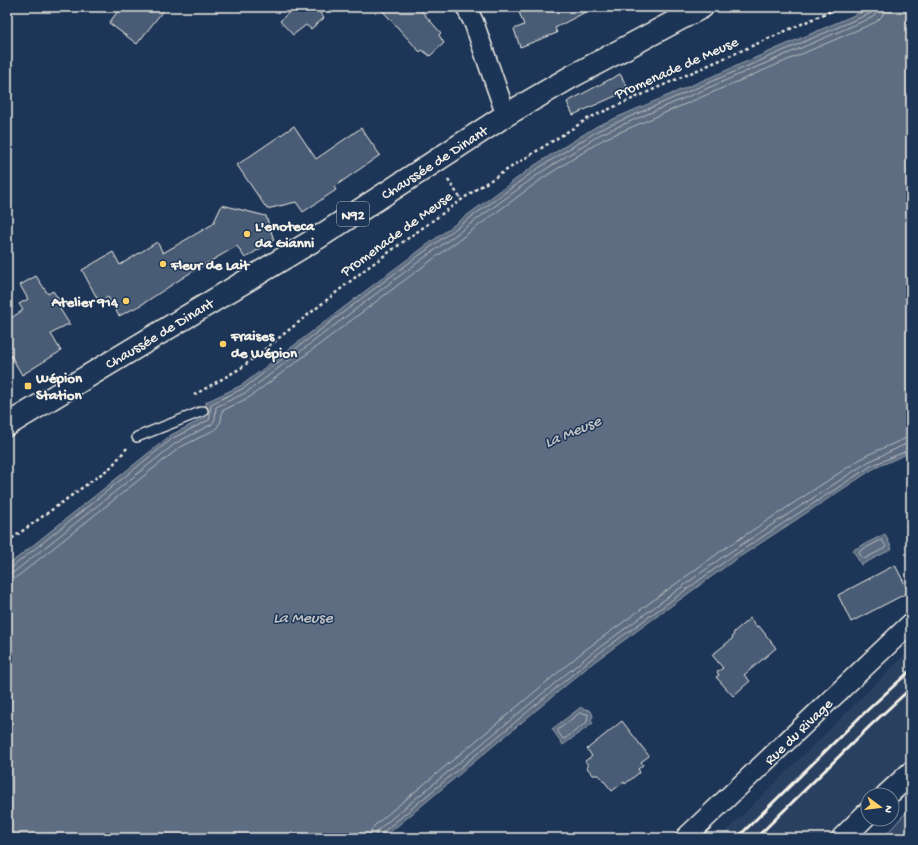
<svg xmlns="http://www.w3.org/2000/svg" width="918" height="845" viewBox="0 0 918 845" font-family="'Gochi Hand',sans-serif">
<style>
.built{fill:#2a4060}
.green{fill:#354a67;stroke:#949ea8}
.water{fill:#5e6d82;stroke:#9aa2ab}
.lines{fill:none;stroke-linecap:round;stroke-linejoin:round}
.shore{stroke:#b8bcbf;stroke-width:1}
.building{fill:#485b74;stroke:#f4f1e8}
.service-casing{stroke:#f4f1e8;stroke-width:12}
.minor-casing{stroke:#f4f1e8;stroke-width:22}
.secondary-casing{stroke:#f4f1e8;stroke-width:25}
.primary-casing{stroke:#f4f1e8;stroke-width:25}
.path{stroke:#f4f1e8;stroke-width:2.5;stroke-dasharray:3 3;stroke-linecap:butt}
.service{stroke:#1d3557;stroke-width:9}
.minor{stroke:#1d3557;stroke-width:19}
.secondary{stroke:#1d3557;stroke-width:22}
.primary{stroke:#1d3557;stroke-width:22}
.rail{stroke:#f4f1e8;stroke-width:3}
.poi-dot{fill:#ffd166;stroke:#1d3557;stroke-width:1.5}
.labels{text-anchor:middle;stroke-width:3;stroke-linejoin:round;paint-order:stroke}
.shield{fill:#1d3557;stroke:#b4b9bc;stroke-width:1}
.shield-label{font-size:14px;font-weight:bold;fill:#f4f1e8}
.street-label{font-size:15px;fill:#f4f1e8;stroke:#1d3557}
.poi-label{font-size:15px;font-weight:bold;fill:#f4f1e8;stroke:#1d3557;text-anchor:start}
.water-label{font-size:16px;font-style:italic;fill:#c0c3c4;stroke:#1d3557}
</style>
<rect width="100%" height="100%" fill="#1d3557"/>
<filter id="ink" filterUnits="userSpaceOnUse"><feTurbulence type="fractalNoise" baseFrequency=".025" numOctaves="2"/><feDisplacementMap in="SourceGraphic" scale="8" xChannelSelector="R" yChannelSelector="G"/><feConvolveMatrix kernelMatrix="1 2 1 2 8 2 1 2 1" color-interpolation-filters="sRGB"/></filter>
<g filter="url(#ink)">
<path class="built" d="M911,649v124l-24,22h-19v18l-25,25h-124z"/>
<path class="green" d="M911,807v31h-28z"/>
<path class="water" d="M873,7h38v445l-38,17 -144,95 -135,98 -211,176h-376v-272l164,-131 35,-18v-15l36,-17 147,-112 146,-108 62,-39z
M885,534l7,15 -31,16 -8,-15z
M581,707l2,2h3l5,2 2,5 -2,4 2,3 -30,22 -11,-16z"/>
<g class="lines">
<path class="shore" d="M882,540l4,6 -1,2 -21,11 -2,-1 -3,-5 1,-2z
M7,569l4,-1 162,-130 36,-18 1,-3 1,-13 33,-16 147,-112 146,-107 62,-39 272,-117 2,-2 1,-4
M7,574l7,-2 162,-129 36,-19 3,-5 1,-12 31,-15 147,-112 146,-107 61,-39 272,-117 4,-4 2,-6
M7,580l6,-1 5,-3 161,-128 37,-19 5,-8 1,-10 28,-14 148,-112 145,-107 61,-39 272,-117 6,-6 3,-9
M580,713l8,1 -1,8 -21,16 -3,1 -5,-7v-2z
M370,838l1,-8 4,-5 210,-175 136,-99 144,-95 39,-17 7,-1
M376,838v-5l3,-4 210,-174 135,-99 144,-94 38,-18h5
M381,838l1,-5 209,-174 136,-99 144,-94 40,-17"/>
</g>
<path class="building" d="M121,7h45l-29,37 -28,-21z
M285,7h43l-8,6 4,5 -13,11 -5,-4 -13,10 -13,-14 10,-10z
M379,7h39l23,26 -2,2 5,8 -14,13 -8,-6 -2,2z
M533,7h62l-40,21 2,5 -37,14 -6,-18 10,-4 -5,-13z
M620,74l9,16 -56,25 -6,-13z
M294,126l22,33 45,-31 19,27 -46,32 2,3 -33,22 -7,-10 -29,7 -30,-44z
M222,205l44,11 8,24 -29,18 -8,-12 -47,27 -49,32 -22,11 -11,-19 -9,5 -17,-32 31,-18 7,13 37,-23 6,11 50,-29z
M36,276l12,18 5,-3 10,15 -3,3 10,16h-4l-15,9 10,17 -39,24 -15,-26v-28l16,-11 -4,-6 9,-5 -8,-14z
M895,565l14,27 -58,30 -13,-27z
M750,618l7,9 2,-1 17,22 -32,27 6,6 -17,15 -17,-19 3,-2 -2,-3 6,-4 -11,-13 20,-16 2,-7z
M622,721l27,35 -8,6 2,3 -5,4 2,3 -15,12 -1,-2 -12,9 -13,-16h-6l-6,-7 1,-3 -3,-4 7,-5 -5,-7z"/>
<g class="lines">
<g class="service-casing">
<path id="service" d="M137,437l66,-26"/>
</g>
<g class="minor-casing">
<path id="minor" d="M466,7l8,16 32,92
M685,838l226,-215"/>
</g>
<g class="secondary-casing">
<path id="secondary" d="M887,795l24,-22
M843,838l25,-25"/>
</g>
<g class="primary-casing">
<path id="primary" d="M7,425l312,-188 187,-122 65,-38 131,-70"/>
</g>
<path class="path" d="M448,180l13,19
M194,395l47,-27 126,-100 108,-78 114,-72 251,-111
M7,542l104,-75 16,-19"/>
<use href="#service" class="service"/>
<use href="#minor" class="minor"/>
<use href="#secondary" class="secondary"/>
<use href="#primary" class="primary"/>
<path class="rail" d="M737,838l124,-122 50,-46
M756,838l115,-113 40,-37"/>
</g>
</g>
<g class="poi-dot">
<circle cx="247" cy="234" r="4"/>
<circle cx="163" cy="264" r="4"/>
<circle cx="126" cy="301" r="4"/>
<circle cx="223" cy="344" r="4"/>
<rect x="24" y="382" width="8" height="8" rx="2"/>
</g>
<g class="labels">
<rect class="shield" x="337" y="202" width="32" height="24" rx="3"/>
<g class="shield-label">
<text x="353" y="219">N92</text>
</g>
<g class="street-label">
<text transform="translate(676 67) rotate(-24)" y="5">Promenade de Meuse</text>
<text transform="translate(434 162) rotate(-33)" y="5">Chaussée de Dinant</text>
<text transform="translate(396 233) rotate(-36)" y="5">Promenade de Meuse</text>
<text transform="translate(159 333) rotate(-31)" y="5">Chaussée de Dinant</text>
<text transform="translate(798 731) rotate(-44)" y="5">Rue du Rivage</text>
</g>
<g class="poi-label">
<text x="255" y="230">L'enoteca<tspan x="255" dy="17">da Gianni</tspan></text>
<text x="171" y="269">Fleur de Lait</text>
<text x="118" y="306" text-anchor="end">Atelier 914</text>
<text x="231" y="340">Fraises<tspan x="231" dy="17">de Wépion</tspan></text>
<text x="36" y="382">Wépion<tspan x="36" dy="17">Station</tspan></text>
</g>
<g class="water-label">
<text transform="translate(572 430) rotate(-23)" y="6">La Meuse</text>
<text x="303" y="622">La Meuse</text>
</g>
</g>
<rect width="918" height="845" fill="none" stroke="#1d3557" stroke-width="24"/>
<rect x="12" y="12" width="894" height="821" fill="none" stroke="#f4f1e8" stroke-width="1.5" filter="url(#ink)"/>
<g transform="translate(880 807) rotate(105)"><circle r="19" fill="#1d3557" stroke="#738091"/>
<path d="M0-3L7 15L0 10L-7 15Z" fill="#ffd166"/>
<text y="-6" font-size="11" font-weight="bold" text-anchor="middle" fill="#f4f1e8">N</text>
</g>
</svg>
